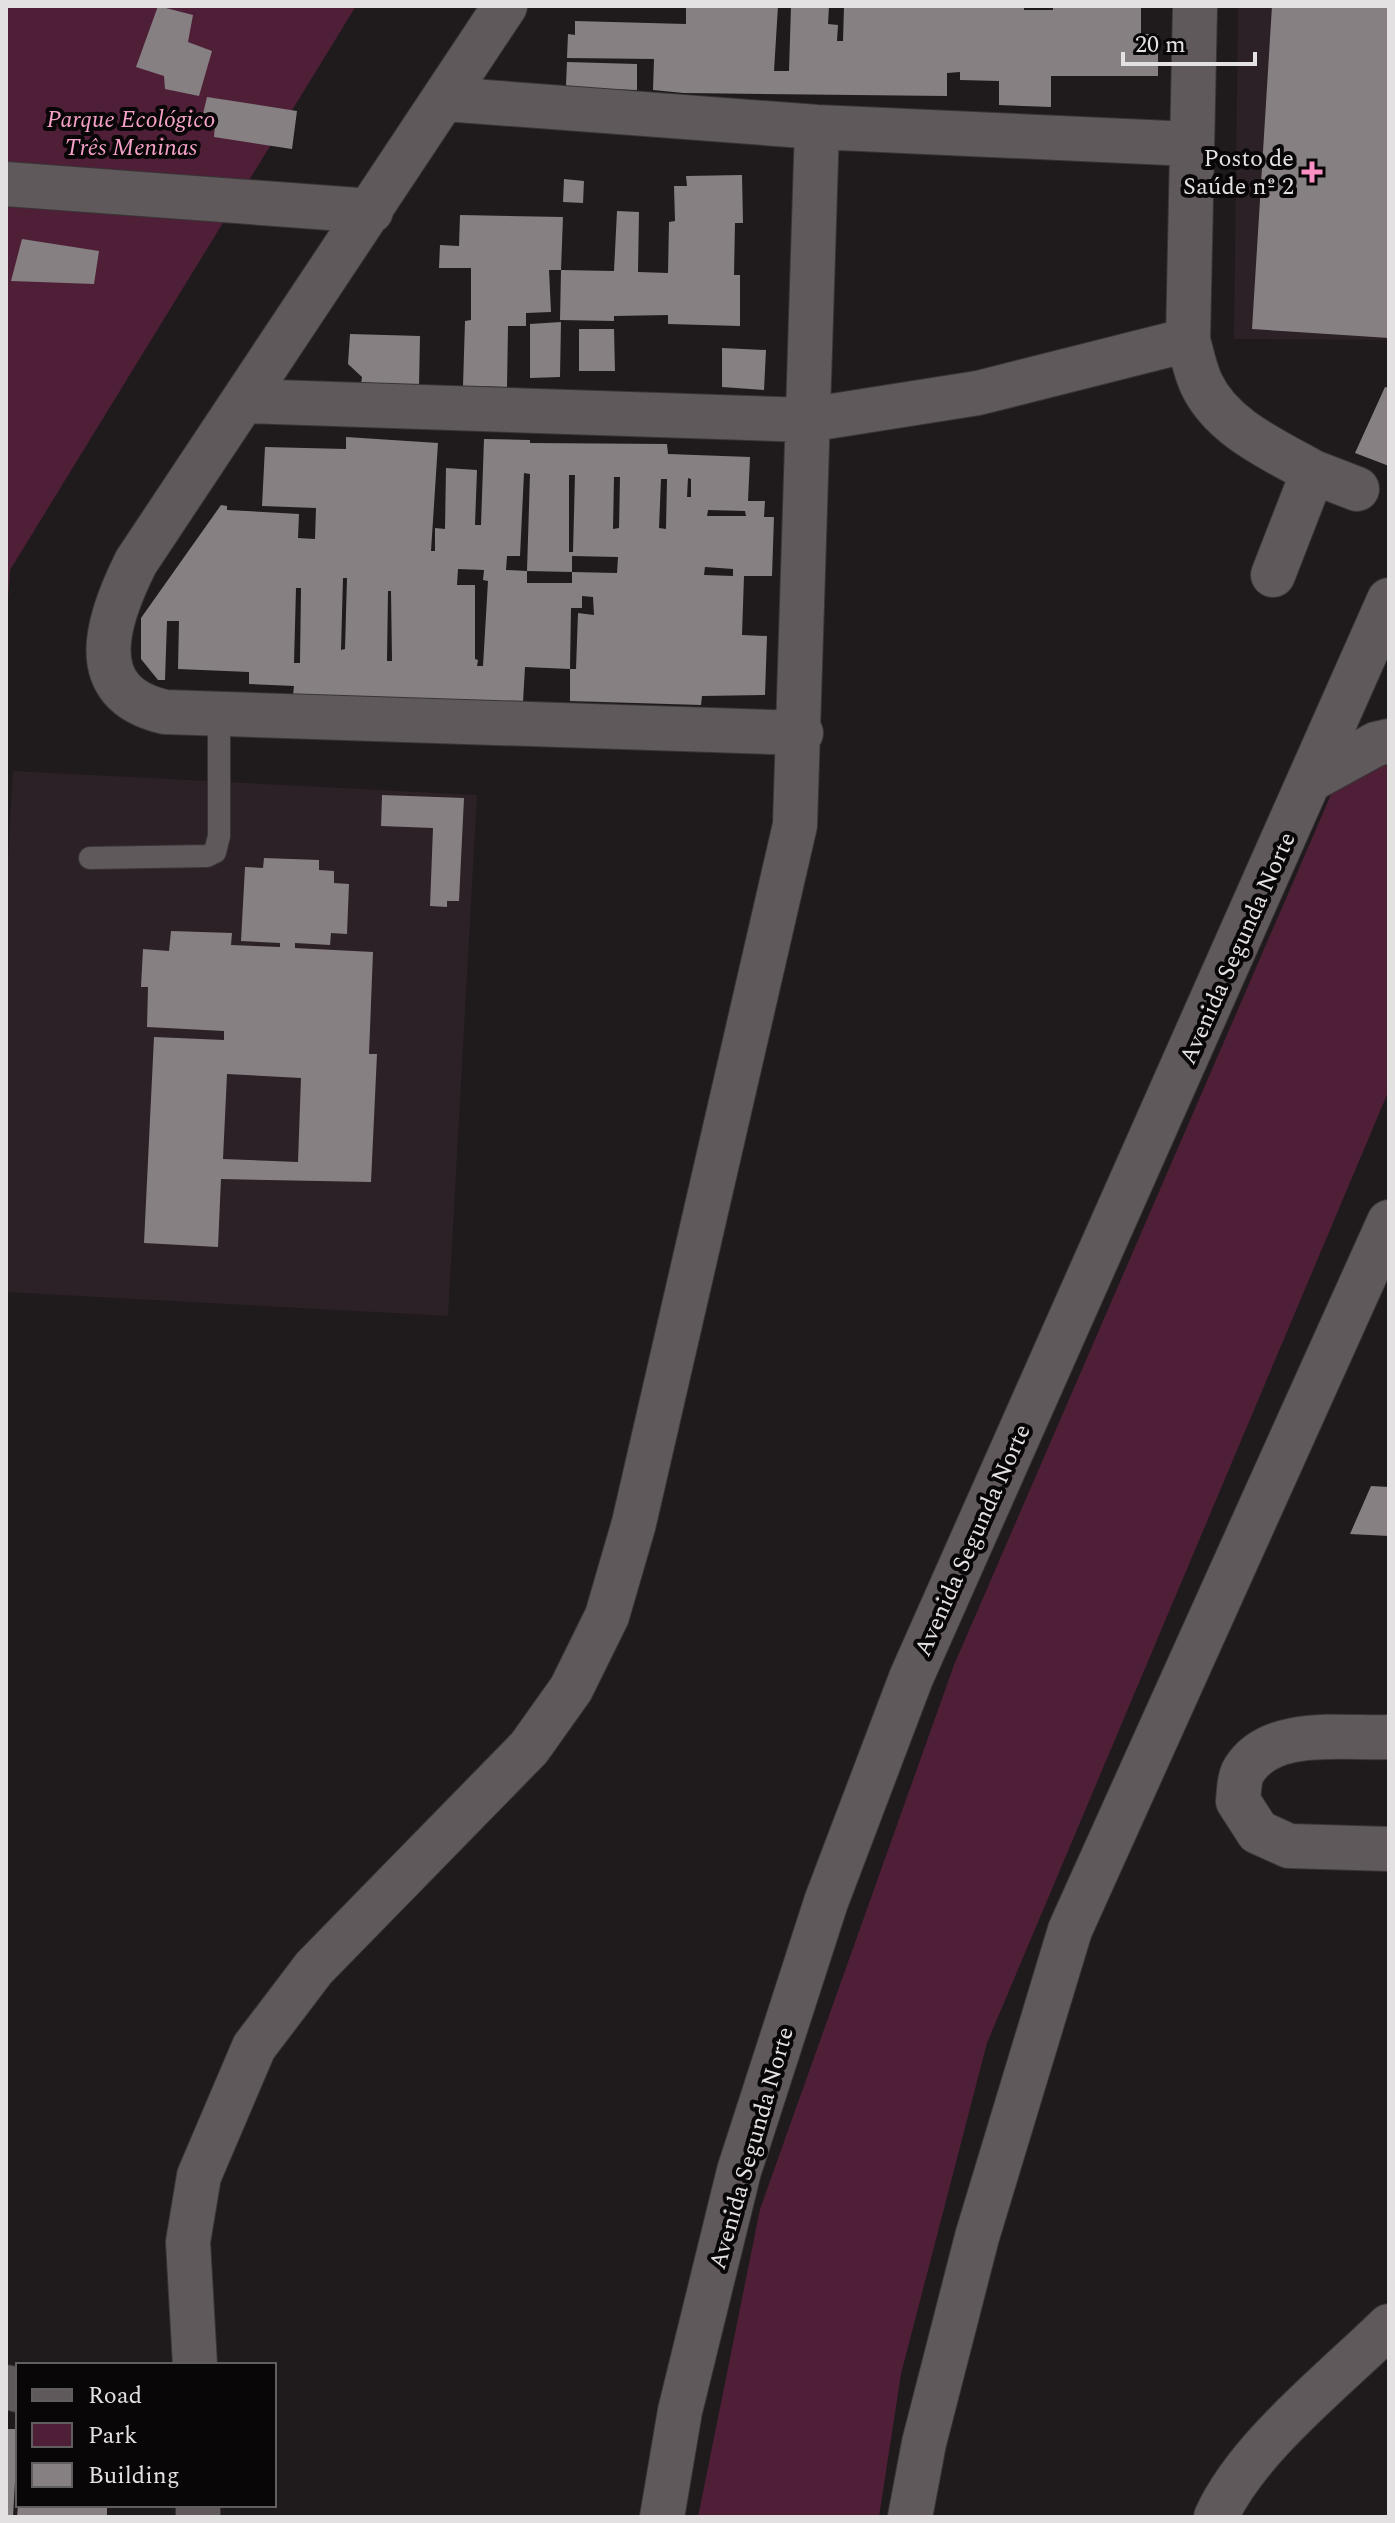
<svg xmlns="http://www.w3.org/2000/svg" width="1395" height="2523" viewBox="0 0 1395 2523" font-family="Spectral,serif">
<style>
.built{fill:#2c2126}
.green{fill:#4e1f37}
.building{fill:#868082;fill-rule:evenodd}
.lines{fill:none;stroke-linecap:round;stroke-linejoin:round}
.lane-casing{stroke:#393537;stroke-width:24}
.street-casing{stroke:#393537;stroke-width:46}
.secondary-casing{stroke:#393537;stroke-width:46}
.lane{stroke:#60595c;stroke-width:22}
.street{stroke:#60595c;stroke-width:44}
.secondary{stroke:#60595c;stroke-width:44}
.poi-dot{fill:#fc8fc3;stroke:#080607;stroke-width:3}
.labels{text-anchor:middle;stroke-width:8;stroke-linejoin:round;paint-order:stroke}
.park-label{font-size:24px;font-style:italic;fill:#f6a1c8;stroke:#080607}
.poi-label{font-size:24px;fill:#e4e1e2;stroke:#080607;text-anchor:end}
.street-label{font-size:24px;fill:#e4e1e2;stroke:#080607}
</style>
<rect width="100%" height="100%" fill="#1f1a1c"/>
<path class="built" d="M1238,6h151v334l-155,-1z
M13,771l464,24 -29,521 -442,-24v-396z"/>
<path class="green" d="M6,6h350l-346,564 -4,56z
M1389,761v329l-402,953 -86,331 -22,143h-181l62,-308 194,-544 382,-882z"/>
<path class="building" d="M158,6l35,9 -5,27 24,9 -13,45 -34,-7 -1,-13 -28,-9z
M686,6h92l-4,65h15l2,-65h38l-1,18 10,1 -1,16h6l1,-35h180v4h29v-4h88v28h17v42h-107v31l-52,-2v-24l-39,-1v-8l-13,1v23l-263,-3 -31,-3 1,-31 -87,-1 1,-24 7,1v-14l111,3z
M1272,6h117v332l-137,-9z
M567,62l70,2v26l-68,-2 -3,-3z
M207,97l90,14 -5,38 -78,-12 1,-13 -14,-2z
M742,175l1,48h-8l-1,52h6v51l-72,-2v-9l-54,1v5l-54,-1 1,-50 53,1 3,-60 22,1 -1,60 30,1 1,-51 6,-1 -1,-35h13l-1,-10z
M564,179l20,2 -1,22 -20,-1z
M460,215l103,2 -2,53h-12l2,42 -25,1v13h-18l-1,61 -44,-1 2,-65 6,-1v-52h-32l1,-23 19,1z
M22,239l77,12 -5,33 -83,-3z
M561,322l-1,55 -30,1v-54z
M579,329h35l1,42h-36z
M350,334l70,2 -1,50 -58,-2 1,-7 -14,-13z
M722,348l44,2 -2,40 -42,-3z
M1385,387l4,1v78l-34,-13z
M346,437l92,6 -7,108h4v-23l10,1 1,-61 31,2 -2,55h6l3,-86 46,1v3l137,1 1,10 82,3 -2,44h17l-1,16h10l-2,59h-28l-2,59 25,1 -2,59 -63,1 -1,9 -131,-4v-32h6l2,-56 16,2 -1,-18 -11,-1v12h-11l-1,61 -45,-2 -2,35 -230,-7 1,-9 -45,-2v-12l-71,-3 1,-48h-12l-2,59h-7l-17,-21v-41l80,-113 6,1v4l72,4 -1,24 17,1 1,-31 -54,-2 3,-59 81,2zM524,473l6,1 -3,97 -21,-1 1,-14h13zM569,475h6l-2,77h-4zM614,477h6l-1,51 -6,1zM688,478l3,1v18h-4zM661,479h6l-1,50 -7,-1zM708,510l37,1 1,5h-39zM572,556l46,1 -1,16 -45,-1zM705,567l28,2v7l-29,-1zM458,569l26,1 -1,10 5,1 -5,85h-6l1,-6 -3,-1v-74h-18zM527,571l45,1v11h-45zM343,578h4l-2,71 -4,1zM296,588h5l-1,75h-6zM388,591h3l1,70h-5z
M382,795l82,3 -5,103h-12v6l-17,-1 3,-78 -52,-2z
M264,858l55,2v10l15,1v12l15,1 -2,50 -16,-1 -1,12 -35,-2v5l78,4 -4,102h8l-6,128 -150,-3 -3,68 -74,-4 10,-206 70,3v-9l-77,-4 1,-40h-7l2,-38 26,2 2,-20 61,2 -1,12 49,2v-4l-39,-2 4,-74 18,1zM227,1074l74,4 -3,84 -75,-3z
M1371,1486l18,1v49l-39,-2z
M6,2429h12l-5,88h-7z
M18,2505h89v11l-90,1z"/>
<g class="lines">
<g class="lane-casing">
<path id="lane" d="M90,858l117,-2 8,-4 4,-16v-120"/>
</g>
<g class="street-casing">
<path id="street" d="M505,6l-369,556c-28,56 -55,131 29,150l636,21
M445,99l372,28 374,17
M6,184l365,27
M1188,340c4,14 7,30 13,43 20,44 71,66 112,89l-40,103
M244,401l563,19 171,-27 210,-53 7,-334
M1313,472l44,17
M1389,1737c-44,2 -118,-11 -145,33 -5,8 -5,22 -6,31l20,31 31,14 100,3
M195,2365l-7,-123 11,-66 55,-129 60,-79 215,-220 42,-59 36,-73 27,-93 161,-698 22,-698
M6,2387l12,3
M198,2517v-12
M1216,2517c31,-69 118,-137 173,-191"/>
</g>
<g class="secondary-casing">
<path id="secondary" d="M1312,779l64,-35 13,-3
M662,2517l18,-106 59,-240 87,-269 85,-224 478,-1078
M910,2517l14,-74 53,-206 93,-307 319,-708"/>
</g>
<use href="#lane" class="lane"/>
<use href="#street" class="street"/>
<use href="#secondary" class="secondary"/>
</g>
<path class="poi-dot" d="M1308 160h8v8h8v8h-8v8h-8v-8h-8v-8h8z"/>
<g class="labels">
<g class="park-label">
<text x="131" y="127">Parque Ecológico<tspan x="131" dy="28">Três Meninas</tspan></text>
</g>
<g class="poi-label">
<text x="1294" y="166">Posto de<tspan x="1294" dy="28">Saúde nº 2</tspan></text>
</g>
<g class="street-label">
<text transform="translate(1237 948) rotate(-66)" y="8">Avenida Segunda Norte</text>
<text transform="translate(972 1540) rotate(-66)" y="8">Avenida Segunda Norte</text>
<text transform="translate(751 2148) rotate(-74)" y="8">Avenida Segunda Norte</text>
</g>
</g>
<rect width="1395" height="2523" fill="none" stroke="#e4e1e2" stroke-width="16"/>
<rect x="16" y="2363" width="260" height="144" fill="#080607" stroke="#605e5f" stroke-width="2"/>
<rect x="32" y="2389" width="40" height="12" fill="#60595c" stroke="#605e5f" stroke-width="2"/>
<text x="88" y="2403" font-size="24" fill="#e4e1e2">Road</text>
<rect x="32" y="2423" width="40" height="24" fill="#4e1f37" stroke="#605e5f" stroke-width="2"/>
<text x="88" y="2443" font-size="24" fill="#e4e1e2">Park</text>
<rect x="32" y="2463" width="40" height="24" fill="#868082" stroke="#605e5f" stroke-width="2"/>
<text x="88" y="2483" font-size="24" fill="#e4e1e2">Building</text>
<path d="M1123 52v12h132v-12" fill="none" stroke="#e4e1e2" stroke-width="4"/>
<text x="1135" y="52" font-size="24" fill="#e4e1e2" stroke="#080607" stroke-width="6" paint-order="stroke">20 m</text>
</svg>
